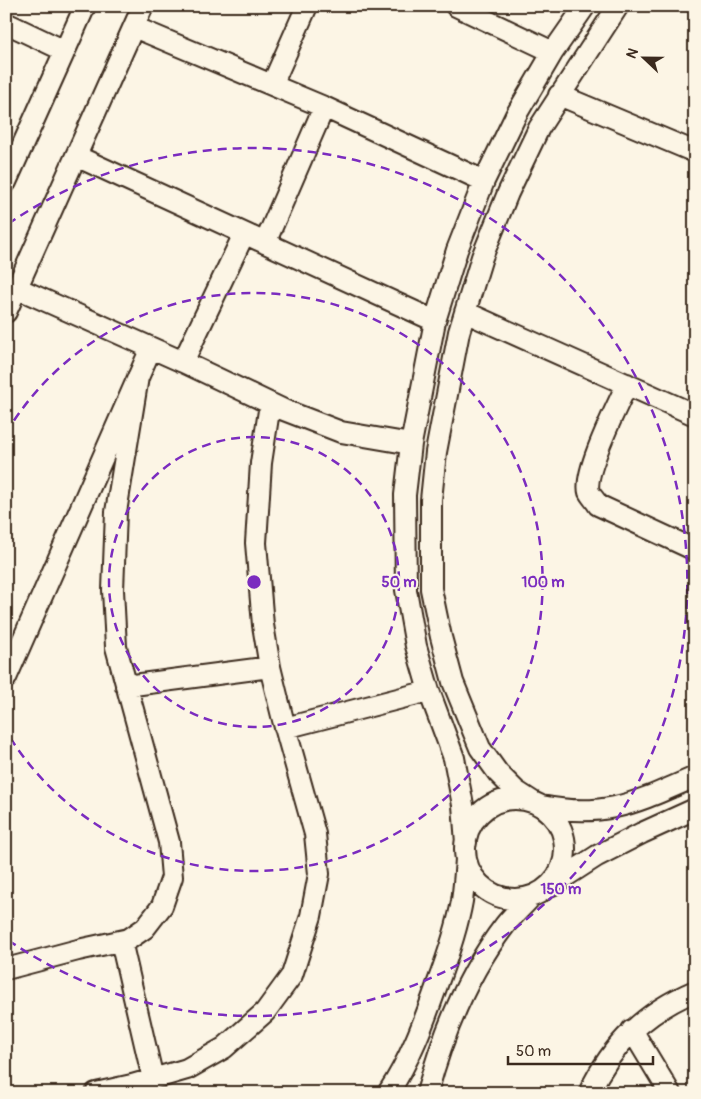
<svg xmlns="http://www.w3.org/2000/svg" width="701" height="1099" viewBox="0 0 701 1099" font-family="Pangolin,sans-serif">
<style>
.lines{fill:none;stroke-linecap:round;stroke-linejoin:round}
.street-casing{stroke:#3b2a1e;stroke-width:24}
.street{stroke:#fcf5e5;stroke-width:20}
.ring{fill:none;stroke:#7b2cbf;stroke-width:2.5;stroke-dasharray:9 6}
.centre{fill:#7b2cbf;stroke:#fcf5e5;stroke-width:2.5}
.ring-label{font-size:15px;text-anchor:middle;font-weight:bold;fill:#7b2cbf;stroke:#fcf5e5;stroke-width:4;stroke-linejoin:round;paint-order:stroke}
</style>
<rect width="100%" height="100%" fill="#fcf5e5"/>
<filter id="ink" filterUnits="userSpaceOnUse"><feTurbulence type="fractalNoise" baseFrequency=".02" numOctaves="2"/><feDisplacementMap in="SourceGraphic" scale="10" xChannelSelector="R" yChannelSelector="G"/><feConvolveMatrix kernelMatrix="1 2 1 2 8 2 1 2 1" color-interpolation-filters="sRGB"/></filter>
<g filter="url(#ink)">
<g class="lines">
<g class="street-casing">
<path id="street" d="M456,6l97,46
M6,23l59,28
M134,27l190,80 160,74
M272,85l35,-79
M559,95l136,57
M76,156l359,165
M6,182l79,-176
M265,243l59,-136
M17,288l166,74 101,48 57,22 70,12
M6,312l137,-306
M465,312l230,103
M183,362l61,-128
M627,384c-9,21 -44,88 -38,108 2,4 7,9 9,13l97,45
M6,678l145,-330
M126,686l144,-19
M285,728l144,-37
M465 849a50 50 0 1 1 100 0a50 50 0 1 1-100 0Z
M533,802l-17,-11 -18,-18 -18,-25 -27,-66 -12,-45 -10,-48v-89l5,-48 23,-120 23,-75 26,-64 31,-65 79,-122
M541,806c65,13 96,-4 154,-29
M466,843l-3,-38 -9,-47 -25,-67 -13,-45 -10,-56 -1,-95 6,-51 24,-123 22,-71 27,-69 32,-66 37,-63 32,-46
M552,885l45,-29 45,-23 53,-24
M121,941l32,138
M6,969l72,-19 51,-11 16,-11 17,-22 10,-29 -3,-35 -53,-195 -3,-57 3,-78 22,-135
M632,1030l38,63
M96,1093l36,-8 55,-16 37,-21 41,-36 27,-37 19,-59 8,-42 -4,-40 -32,-114 -13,-53 -7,-42 -7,-82 5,-80 9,-59
M388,1093c22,-33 36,-71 49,-108 10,-27 20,-55 25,-84 2,-14 3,-28 4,-42
M427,1093c16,-59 41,-120 78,-168 8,-10 18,-19 26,-28
M589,1093c23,-49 56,-81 106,-102"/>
</g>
<use href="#street" class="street"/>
</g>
</g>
<g class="ring">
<circle cx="254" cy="582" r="145"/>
<path d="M6 433A289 289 0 1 1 6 731"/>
<path d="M8 224A434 434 0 1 1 8 940"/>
</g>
<circle cx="254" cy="582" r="8" class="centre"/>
<g class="ring-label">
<text x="399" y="587">50 m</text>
<text x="543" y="587">100 m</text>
<text x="561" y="894">150 m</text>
</g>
<rect width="701" height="1099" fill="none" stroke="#fcf5e5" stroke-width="25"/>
<rect x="12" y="12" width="676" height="1074" fill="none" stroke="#3b2a1e" stroke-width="2" filter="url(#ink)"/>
<g transform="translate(644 58) rotate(292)" stroke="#fcf5e5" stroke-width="4" paint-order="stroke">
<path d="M0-4L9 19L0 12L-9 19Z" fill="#3b2a1e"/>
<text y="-8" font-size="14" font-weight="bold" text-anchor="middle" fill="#3b2a1e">N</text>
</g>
<path d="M508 1056v8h145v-8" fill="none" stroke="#3b2a1e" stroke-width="2.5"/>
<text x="516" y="1056" font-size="15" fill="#3b2a1e" stroke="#fcf5e5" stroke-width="4" paint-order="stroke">50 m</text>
</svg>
